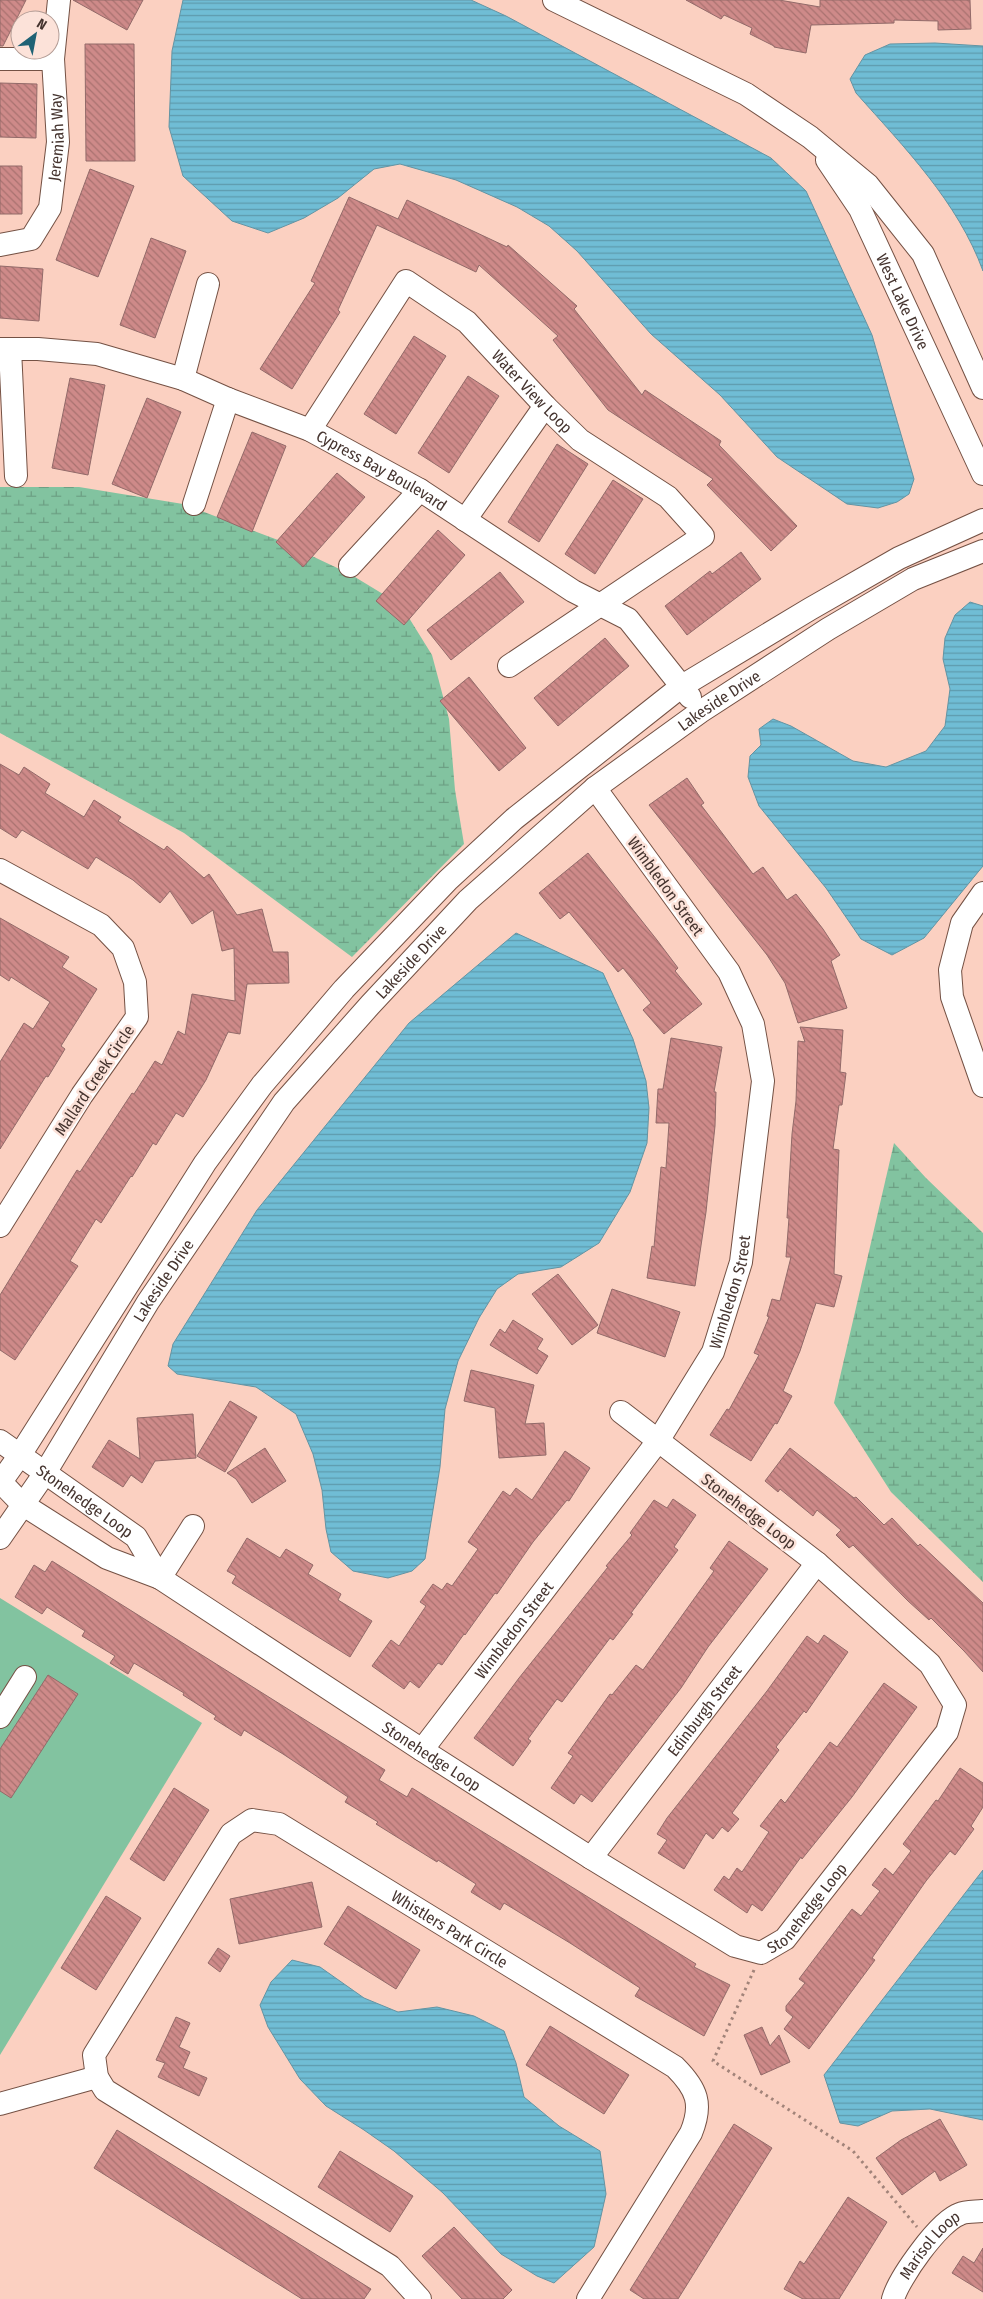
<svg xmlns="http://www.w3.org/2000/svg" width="983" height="2299" viewBox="0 0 983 2299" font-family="'Fira Sans Condensed',sans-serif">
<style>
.green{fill:#82c3a0}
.wetland{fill:url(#wetland-marsh)}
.water{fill:url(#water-rules);stroke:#6394a3}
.building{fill:url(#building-back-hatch);stroke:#926a69}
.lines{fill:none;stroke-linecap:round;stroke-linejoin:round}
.minor-casing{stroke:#745144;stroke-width:24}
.path{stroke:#a18379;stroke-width:3;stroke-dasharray:2.5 4;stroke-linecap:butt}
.minor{stroke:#fff;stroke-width:22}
.labels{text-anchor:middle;stroke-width:5;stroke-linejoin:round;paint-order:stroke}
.street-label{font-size:16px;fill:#45342f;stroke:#fce2d9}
</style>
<defs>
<pattern id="wetland-marsh" width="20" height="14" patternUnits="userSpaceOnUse" patternTransform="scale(1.25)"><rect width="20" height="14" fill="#82c3a0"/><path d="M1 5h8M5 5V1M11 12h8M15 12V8" fill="none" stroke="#6c9f83"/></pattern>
<pattern id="water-rules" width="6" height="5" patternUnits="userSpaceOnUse" patternTransform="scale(1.25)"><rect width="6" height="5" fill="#70bdd5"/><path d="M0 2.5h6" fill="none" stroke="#5e9aad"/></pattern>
<pattern id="building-back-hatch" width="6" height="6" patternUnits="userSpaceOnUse" patternTransform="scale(1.25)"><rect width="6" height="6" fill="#ce8a89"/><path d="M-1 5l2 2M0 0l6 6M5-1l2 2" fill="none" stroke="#a97270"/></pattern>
</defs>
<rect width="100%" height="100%" fill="#fbd0c1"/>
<path class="green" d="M0,1598l202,125 -202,332z"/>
<path class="wetland" d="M0,487h79l104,17 95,36 72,34 51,31 31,50 17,64 6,71 9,54 -112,113 -168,-124 -184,-100z
M894,1143l32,35 57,55v349l-92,-90 -57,-89z"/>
<path class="water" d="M183,0h288l35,16 265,142 35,33 66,144 42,144 -5,15 -12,8 -19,6 -31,-4 -70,-47 -57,-62 -69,-61 -74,-83 -28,-25 -32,-19 -61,-27 -56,-16 -26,5 -36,29 -34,20 -36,15 -36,-12 -49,-45 -14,-49 3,-76z
M935,43l48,3v225c-25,-69 -79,-124 -127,-178l-6,-14 15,-24 25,-11z
M970,602l13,4v260l-59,72 -32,17 -31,-16 -35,-51 -67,-82 -11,-29 2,-21 11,-11 -2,-16 14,-10 18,7 62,35 33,6 40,-16 19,-25 5,-37 -7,-30 2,-21 10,-23z
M516,933l87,40 30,66 13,42 3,27 -2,35 -17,49 -31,51 -38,24 -43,7 -21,15 -18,29 -21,43 -13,48 -5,58 -15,92 -13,12 -24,7 -35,-7 -22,-19 -5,-23 -4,-39 -9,-36 -17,-40 -40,-27 -79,-13 -9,-8 5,-22 84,-134 152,-187z
M983,1870v250l-53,-11 -38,2 -34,15 -18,-3 -16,-48z
M292,1960l28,7 44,31 34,14 39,-5 37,9 30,15 12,32 8,34 35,29 41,25 6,43 -12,53 -40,36 -17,-7 -36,-22 -58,-61 -49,-42 -30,-21 -38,-24 -26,-27 -32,-52 -8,-22 11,-23z"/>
<path class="building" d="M0,0h26l-23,46h-3z
M73,0h70l-16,30z
M686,0h93l41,7v-7h150l1,29 -33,1v-9l-44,-1v3l-83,2 -5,28 -32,-6v-1l-24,-12 2,-6 -28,-13 -3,4z
M85,44h49l1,117h-49z
M0,83l37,1 -1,54 -36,-1z
M0,166h22v48h-22z
M90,169l44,17 -36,91 -42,-17z
M349,197l49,22 9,-19 100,47 1,-2 69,61 -3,3 68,86 3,-5 76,51 -2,4 78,81 -26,25 -64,-66 6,-6 -105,-69 -55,-70 5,-4 -79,-71 -3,7 -99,-47 -39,85 2,2 -48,77 -32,-20 55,-86 -4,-2z
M151,238l35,13 -31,87 -35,-13z
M0,266l43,3 -4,52 -39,-3z
M414,336l32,20 -50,78 -32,-20z
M468,376l31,20 -50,77 -31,-20z
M70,378l35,7 -17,90 -36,-7z
M147,398l34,14 -34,86 -35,-14z
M252,432l34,14 -34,86 -35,-15z
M557,444l31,20 -49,78 -31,-20z
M337,473l28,24 -62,70 -27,-25z
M613,480l30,19 -48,75 -30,-20z
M438,530l27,25 -61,70 -28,-24z
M741,552l20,27 -74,56 -22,-29 45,-35 2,3z
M500,572l24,30 -73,58 -24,-30z
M605,638l24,28 -71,60 -24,-28z
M469,677l57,71 -27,23 -59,-70z
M0,764l19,11 5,-8 26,17 -5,9 39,24 10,-17 27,17 -3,4 46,29 3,-4 37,32 5,-4 28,41 25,-6 11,43h15l1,31 -42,1 -7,50 -12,-2 -22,48 -23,37 -7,-4 -20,32 -3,-2 -21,34 -1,-1 -30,47 -5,-4 -26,42 8,5 -63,94 -15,-10v-55l77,-125 3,2 52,-79 2,1 21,-33 7,4 16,-34 7,4 7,-41 43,7 -1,-53 -12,3 -9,-41 -21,14 -22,-33 -10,12 -27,-23 -37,-23 -8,12 -66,-39 -6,8 -16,-10z
M687,778l17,25 -3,2 52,69 10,-7 24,33 9,-6 27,35 17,26 -9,6 16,47 -49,15 -13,-40 -18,-28 -118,-150z
M588,853l69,87 21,28 -3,3 27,33 -38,30 -21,-24 8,-7 -28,-35 -5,4 -49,-60 -9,7 -21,-26z
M0,918l69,39 -7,10 35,22 -36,57 4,3 -17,28 -2,-1 -46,73v-87l24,-39 9,6 17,-27 -39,-25 -2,4 -9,-6z
M800,1027l43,3 -3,42 6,1 -4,32h-3l-6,44 6,1 -5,124 8,2 -8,31 -18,-4 -16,48 -17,40 9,5 -15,28 -2,-1 -24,38 -41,-26 17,-26 2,1 30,-55 -5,-2 15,-36 -2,-1 5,-17 8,2 11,-44h-5l3,-39h-2l5,-84 4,-33 2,-60 7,1z
M671,1038l51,9 -8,45h2l-1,34 -9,86 -11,74 -48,-8 5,-32 2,1 7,-80 5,1 3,-45h-13l2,-34h5z
M558,1274l40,51 -26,20 -40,-51z
M612,1289l68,23 -15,45 -68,-24z
M513,1320l30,19 -6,10 11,7 -11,18 -47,-29 10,-16 5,4z
M471,1370l63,15 -9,39 19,-1 2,32 -47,3 -4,-50 -31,-7z
M230,1401l27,16 -32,55 -28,-16z
M193,1414l3,44 -41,3 -13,22 -11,-8 -8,12 -31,-20 17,-27 31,19 -3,-41z
M265,1448l21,33 -34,22 -16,-24 -9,-6z
M790,1448l64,50 2,-1 28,28 8,-7 26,28 2,-2 63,59v69l-19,-21 -33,-33 -2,2 -21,-19 -55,-56 -4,3 -13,-13 5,-5 -24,-20 -4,6 -33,-27 -2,3 -13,-11z
M565,1451l25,17 -21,33 -2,-1 -34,42 -36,52 -2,-1 -30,42 -1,-1 -22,31 -4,-2 -19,25 -9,-7 -6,8 -32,-23 19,-26 8,6 27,-40 -6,-4 13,-18 9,6 5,-7 5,3 26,-37 -10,-7 35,-51 7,5 6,-8 16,12z
M673,1499l23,16 -22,32 4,3 -47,63 2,1 -20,26 -3,-2 -48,64 -5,-3 -29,40 3,2 -18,25 -39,-28 45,-60 89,-111 -2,-1 26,-31 -2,-2 24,-33 13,8z
M247,1538l33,20 6,-9 27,16 -5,9 33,20 -3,6 34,21 -22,36 -118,-74 4,-7 -9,-5z
M729,1541l39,28 -60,78 -27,41 -89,114 -11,-8 -7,10 -23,-16 22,-32 -5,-3 42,-59 2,1 24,-30 7,5 71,-99 -4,-3z
M52,1561l333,209 -6,10 28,17 5,-9 284,176 -2,3 36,18 -26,51 -69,-40 5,-8 -70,-45 -66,-40 -4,7 -29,-18 5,-8 -38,-24 -1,2 -61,-38 2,-2 -33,-20 3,-5 -65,-43 -39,-24 -3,6 -27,-17 2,-3 -33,-21 1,-2 -50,-30 -6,11 -18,-11 5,-7 -33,-20 3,-5 -38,-24 -5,7 -27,-17 19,-32 11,7z
M824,1635l24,17 -42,61 -2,-2 -28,36 3,3 -47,63 7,6 -11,13 -6,-5 -9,12 -7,-6 -22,36 -26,-16 9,-13 -10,-6 10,-16 100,-127 40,-55 11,8z
M48,1675l30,19 -67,104 -11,-7v-42z
M884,1683l33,24 -65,90 -50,62 -1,-2 -39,54 -10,-7 -5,9 -33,-23 10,-14 5,4 8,-12 5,4 27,-40 -9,-6 21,-27 4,4 45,-61 7,5z
M960,1768l23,15v24l-12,19 3,3 -19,26 -5,-4 -24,30 -54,77 3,2 -66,89 -25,-20 9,-12 -7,-6v-5l19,-23 -6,-4 53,-70 9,7 19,-25 -8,-6 13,-17 8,7 18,-24 -8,-7 33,-44 2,1z
M174,1788l35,22 -45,71 -34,-22z
M312,1882l10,45 -83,17 -9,-45z
M106,1896l35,22 -45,72 -35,-22z
M348,1906l72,44 -24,39 -72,-45z
M218,1948l12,8 -10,16 -12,-9z
M176,2017l14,6 -11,24 11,5 -7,16 24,10 -8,18 -41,-19 7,-14 -9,-3z
M550,2026l79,49 -25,39 -78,-49z
M762,2027l8,19 9,-11 11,27 -29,13 -17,-40z
M940,2119l27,46 -27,16 -5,-10 -33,24 -26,-37 25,-18z
M734,2124l38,24 -94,151h-34l-14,-9z
M117,2130l254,159 -7,10h-62l-208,-131z
M340,2151l73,45 -23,36 -72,-45z
M848,2197l39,25 -48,77h-36l-19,-10 16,-28 4,3z
M454,2227l58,63 -9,9h-41l-40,-43z
M983,2248v44l-31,-19 11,-17 11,7z"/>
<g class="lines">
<g class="minor-casing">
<g id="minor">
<path d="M554,0l192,94 64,43 58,48 55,69 60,134"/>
<path d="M0,59h53"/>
<path id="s1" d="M827,160l33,49 123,265"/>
<path id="s2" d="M0,245l31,-6 19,-31 8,-66 -5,-83 6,-59"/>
<path id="s3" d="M0,349h38l59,5 86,25 45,20 82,31 110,60 153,101 55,28 62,78"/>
<path d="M10,349l6,127"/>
<path d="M183,379l25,-95"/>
<path id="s4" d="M310,430l96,-149 61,41 78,84 35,34 88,57 35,39 -194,130"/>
<path d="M194,504l34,-105"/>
<path d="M465,520l80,-114"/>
<path d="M350,566l70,-76"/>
<path d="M0,870l101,55 22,23 12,34 2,35 -55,78 -82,131"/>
<path d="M983,893l-21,30 -12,47 2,27 31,89"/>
<path id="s5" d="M0,1441l136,96 24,41"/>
<path id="s6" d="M0,1481l22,23 85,54 53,20 262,172 169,108 144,88 26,7 24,-14 162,-207 8,-27 -25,-41 -113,-101 -196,-151"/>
<path d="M0,1483l20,-28 185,-292 57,-78 82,-96 104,-109 66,-61 168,-133 128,-77 89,-51 84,-38"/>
<path id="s7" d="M0,1538l45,-65 103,-171 136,-200 86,-97 98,-105 127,-112 105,-76 128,-83 85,-50 70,-28"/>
<path d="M160,1578l33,-52"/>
<path d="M0,1717l25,-40"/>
<path id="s8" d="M422,1750l236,-309 55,-89 28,-90 22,-181 -10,-57 -24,-52 -134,-184"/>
<path id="s9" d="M591,1858l226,-295"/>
<path d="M0,2104l97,-27"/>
<path id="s10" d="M420,2299l-30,-33 -285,-176 -8,-13 -3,-22 137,-221 21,-14 27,4 396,243c22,22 28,37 16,66l-103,166"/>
<path id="s11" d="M893,2299c6,-21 46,-78 67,-85 6,-3 16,-2 23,-3"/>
</g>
</g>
<path class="path" d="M754,1970l-41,91 140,90 64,76"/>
<use href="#minor" class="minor"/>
</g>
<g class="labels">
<g class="street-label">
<text dy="6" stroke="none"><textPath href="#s2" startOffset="139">Jeremiah Way</textPath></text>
<text dy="6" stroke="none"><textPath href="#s1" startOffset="161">West Lake Drive</textPath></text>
<text dy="6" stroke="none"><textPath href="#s4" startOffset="346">Water View Loop</textPath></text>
<text dy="6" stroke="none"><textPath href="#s3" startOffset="406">Cypress Bay Boulevard</textPath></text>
<text dy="6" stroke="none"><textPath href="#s7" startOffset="1115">Lakeside Drive</textPath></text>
<text transform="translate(666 886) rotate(54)" y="6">Wimbledon Street</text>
<text dy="6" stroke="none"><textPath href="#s7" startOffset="710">Lakeside Drive</textPath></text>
<text transform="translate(94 1080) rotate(-56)" y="6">Mallard Creek Circle</text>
<text dy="6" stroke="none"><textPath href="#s7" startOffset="305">Lakeside Drive</textPath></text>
<text dy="6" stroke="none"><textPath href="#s8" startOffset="556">Wimbledon Street</textPath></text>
<text dy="6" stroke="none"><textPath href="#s5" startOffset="104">Stonehedge Loop</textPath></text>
<text transform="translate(749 1511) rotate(37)" y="6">Stonehedge Loop</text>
<text dy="6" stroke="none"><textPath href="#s8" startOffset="151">Wimbledon Street</textPath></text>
<text dy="6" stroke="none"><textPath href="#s9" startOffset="186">Edinburgh Street</textPath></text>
<text dy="6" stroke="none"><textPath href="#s6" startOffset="514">Stonehedge Loop</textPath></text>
<text dy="6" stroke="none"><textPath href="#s6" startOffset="964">Stonehedge Loop</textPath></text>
<text dy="6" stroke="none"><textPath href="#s10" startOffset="930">Whistlers Park Circle</textPath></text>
<text dy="6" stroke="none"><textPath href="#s11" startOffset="66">Marisol Loop</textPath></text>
</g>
</g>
<g transform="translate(35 35) rotate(32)"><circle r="24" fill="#fce2d9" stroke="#b39c95"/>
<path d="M0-4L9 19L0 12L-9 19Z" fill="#1f6275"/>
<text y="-8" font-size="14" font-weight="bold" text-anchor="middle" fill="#45342f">N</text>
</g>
</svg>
